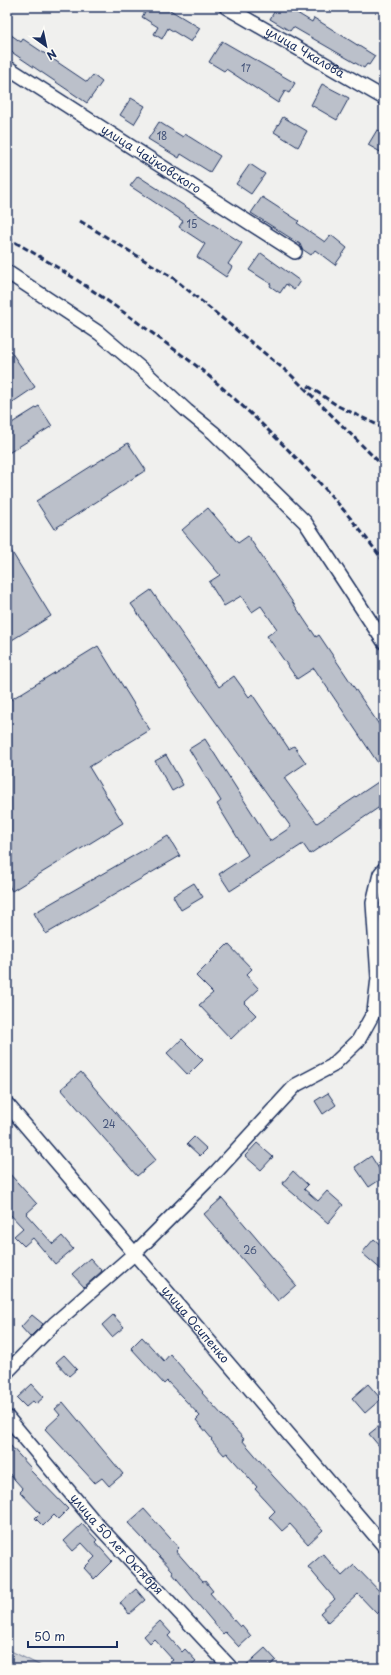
<svg xmlns="http://www.w3.org/2000/svg" width="391" height="1675" viewBox="0 0 391 1675" font-family="'Playpen Sans',sans-serif">
<style>
.green{fill:#d0d3d8;stroke:#76819b}
.building{fill:#bbc0ca;stroke:#1b2f5e}
.lines{fill:none;stroke-linecap:round;stroke-linejoin:round}
.minor-casing{stroke:#1b2f5e;stroke-width:16}
.minor{stroke:#fdfcf7;stroke-width:13}
.rail{stroke:#1b2f5e;stroke-width:3;stroke-dasharray:6 3;stroke-linecap:butt}
.labels{text-anchor:middle;stroke-width:3;stroke-linejoin:round;paint-order:stroke}
.number-label{font-size:10px;fill:#435379}
.street-label{font-size:12px;fill:#1b2f5e;stroke:#fdfcf7}
</style>
<rect width="100%" height="100%" fill="#f0f0ee"/>
<filter id="ink" filterUnits="userSpaceOnUse"><feTurbulence type="fractalNoise" baseFrequency=".025" numOctaves="2"/><feDisplacementMap in="SourceGraphic" scale="8" xChannelSelector="R" yChannelSelector="G"/><feConvolveMatrix kernelMatrix="1 2 1 2 8 2 1 2 1" color-interpolation-filters="sRGB"/></filter>
<g filter="url(#ink)">
<path class="green" d="M7,1649l38,19h-38z"/>
<path class="building" d="M148,7h17l35,21 -9,14 -23,-14 -6,11 -8,-5 4,-7 -16,-10z
M277,7h10l25,15 2,-4 61,38 -6,9 -2,-1 -3,4 -71,-41 -3,4 -20,-12z
M7,32l14,10 2,-3 64,43 6,-7 9,7 -15,21 -80,-54z
M222,41l73,42 -6,10 -4,-2 -7,12 -52,-34 -2,2 -15,-9z
M322,84l27,14 -12,22 -26,-15z
M131,98l14,8 -11,18 -14,-9z
M283,117l24,14 -9,16 -24,-15z
M159,122l24,15 2,-3 35,22 -10,16 -29,-18 -2,4 -31,-19z
M377,130l7,3v21l-16,-9z
M250,164l15,10 -14,20 -15,-10z
M138,176l104,67 -14,21 4,3 -6,10 -29,-20 8,-13 -26,-17 4,-6 -53,-35z
M262,197l37,24 -2,2 28,19 6,-7 16,13 -12,17 -20,-15 -4,5 -9,-6 -2,-5 -49,-31z
M261,253l39,28 -6,9 -8,-6 -6,9 -10,-7 1,-2 -22,-14z
M7,346l28,41 -28,19z
M39,406l13,20 -45,28v-28z
M128,443l18,27 -92,59 -18,-28z
M208,508l30,35 10,-7 68,101 3,-2 65,97v40l-70,-104 -17,11 -30,-43 10,-7 -16,-23 -9,6 -11,-16 -17,10 -15,-24 11,-7 -38,-45z
M7,544l44,72 -44,27z
M151,590l68,97 15,-11 15,21 3,-3 37,55 5,-3 12,17 -22,15 33,45 67,-45v26l-74,50 -7,-10 -73,47 -11,-17 29,-19 -31,-51 4,-3 -32,-52 16,-10 65,102 21,-14 -160,-223z
M98,646l52,84 -61,37 34,56 -111,68 -5,-9v-180z
M166,755l17,30 -11,6 -17,-30z
M168,836l12,20 -134,78 -12,-21z
M194,883l9,14 -22,13 -8,-14z
M228,944l24,25 -6,6 13,14 -15,14 12,12 -25,24 -32,-34 14,-12 -17,-17z
M182,1039l21,21 -15,15 -21,-22z
M81,1072l75,88 -19,16 -76,-87z
M328,1093l8,12 -13,9 -8,-13z
M194,1137l13,12 -7,7 -13,-12z
M257,1143l16,14 -12,13 -16,-14z
M371,1156l13,21 -15,10 -14,-20z
M7,1171l30,33 -11,10 27,30 9,-8 11,13 -18,15 -22,-26 -9,8 -10,-10 9,-8 -16,-17z
M293,1171l15,14 -4,4 14,12 9,-10 16,14 -15,18 -46,-39z
M222,1198l74,87 -18,16 -74,-87z
M374,1239l10,9v24l-22,-19z
M90,1258l12,13 -18,16 -12,-13z
M32,1315l11,9 -13,13 -9,-10z
M113,1315l11,12 -12,10 -10,-12z
M142,1337l22,24 6,-7 33,38 -1,1 42,46 -2,1 31,36 50,54 -15,14 -18,-20 -8,7 -13,-14 6,-6 -20,-22 2,-2 -30,-34 -3,2 -13,-15 1,-1 -16,-19 4,-4 -33,-35 -3,3 -33,-36z
M64,1355l13,14 -8,7 -13,-14z
M32,1384l12,13 -8,7 -3,-3 -7,6 -9,-9z
M368,1384l13,15 -16,14 -13,-15z
M63,1402l60,72 -14,12 -7,-8 -7,5 -50,-54 15,-14 -5,-6z
M384,1422v30l-15,-18z
M7,1442l24,26 -1,2 38,39 -10,10 -4,-4 -11,11 -8,-8 5,-5 -20,-21 3,-3 -16,-18z
M144,1509l35,39 -3,3 27,31 2,-1 8,10 -3,2 30,34 2,-2 9,11 -12,11 -14,-15 -2,2 -51,-61 1,-2 -45,-48z
M82,1524l15,16 -2,2 17,19 -18,18 -10,-11 11,-11 -13,-14 -9,8 -9,-10z
M323,1554l19,22 12,-11 30,31v11l-7,7 -19,-20 -30,28 -8,-9 15,-14 -27,-32z
M136,1589l9,11 -16,14 -9,-11z
M160,1621l11,12 -3,3 14,16 3,-3 11,12 -8,7h-14l-5,-5 4,-3 -19,-21 -4,4 -6,-7z
M265,1648l11,12 -9,8h-24z"/>
<g class="lines">
<g class="minor-casing">
<g id="minor">
<path id="s1" d="M226,7l158,91"/>
<path id="s2" d="M7,67l288,185"/>
<path d="M7,272l92,61 45,38 43,40 27,22 91,89 79,120"/>
<path id="s3" d="M7,1104l377,442"/>
<path d="M7,1372l47,-48 81,-71 82,-82 79,-86 36,-19 26,-25 16,-29 4,-34 -5,-75 7,-29 4,-5"/>
<path id="s4" d="M7,1417l86,103 138,148"/>
</g>
</g>
<use href="#minor" class="minor"/>
<path class="rail" d="M80,221l92,56 119,98 93,92
M7,238c54,29 103,64 152,100 17,13 35,25 51,39 64,56 125,116 174,185
M308,386l30,20 46,22"/>
</g>
</g>
<g class="labels">
<g class="number-label">
<text x="246" y="72">17</text>
<text x="162" y="140">18</text>
<text x="192" y="228">15</text>
<text x="109" y="1128">24</text>
<text x="250" y="1254">26</text>
</g>
<g class="street-label">
<text dy="4" stroke="none"><textPath href="#s1" startOffset="91">улица Чкалова</textPath></text>
<text dy="4" stroke="none"><textPath href="#s2" startOffset="171">улица Чайковского</textPath></text>
<text dy="4" stroke="none"><textPath href="#s3" startOffset="290">улица Осипенко</textPath></text>
<text dy="4" stroke="none"><textPath href="#s4" startOffset="168">улица 50 лет Октября</textPath></text>
</g>
</g>
<rect width="391" height="1675" fill="none" stroke="#fdfcf7" stroke-width="24"/>
<rect x="12" y="12" width="367" height="1651" fill="none" stroke="#1b2f5e" stroke-width="1.5" filter="url(#ink)"/>
<g transform="translate(46 46) rotate(147)" stroke="#fdfcf7" stroke-width="3" paint-order="stroke">
<path d="M0-3L7 15L0 10L-7 15Z" fill="#1b2f5e"/>
<text y="-6" font-size="11" font-weight="bold" text-anchor="middle" fill="#1b2f5e">N</text>
</g>
<path d="M28 1641v6h89v-6" fill="none" stroke="#1b2f5e" stroke-width="2"/>
<text x="34" y="1641" font-size="12" fill="#1b2f5e" stroke="#fdfcf7" stroke-width="3" paint-order="stroke">50 m</text>
</svg>
